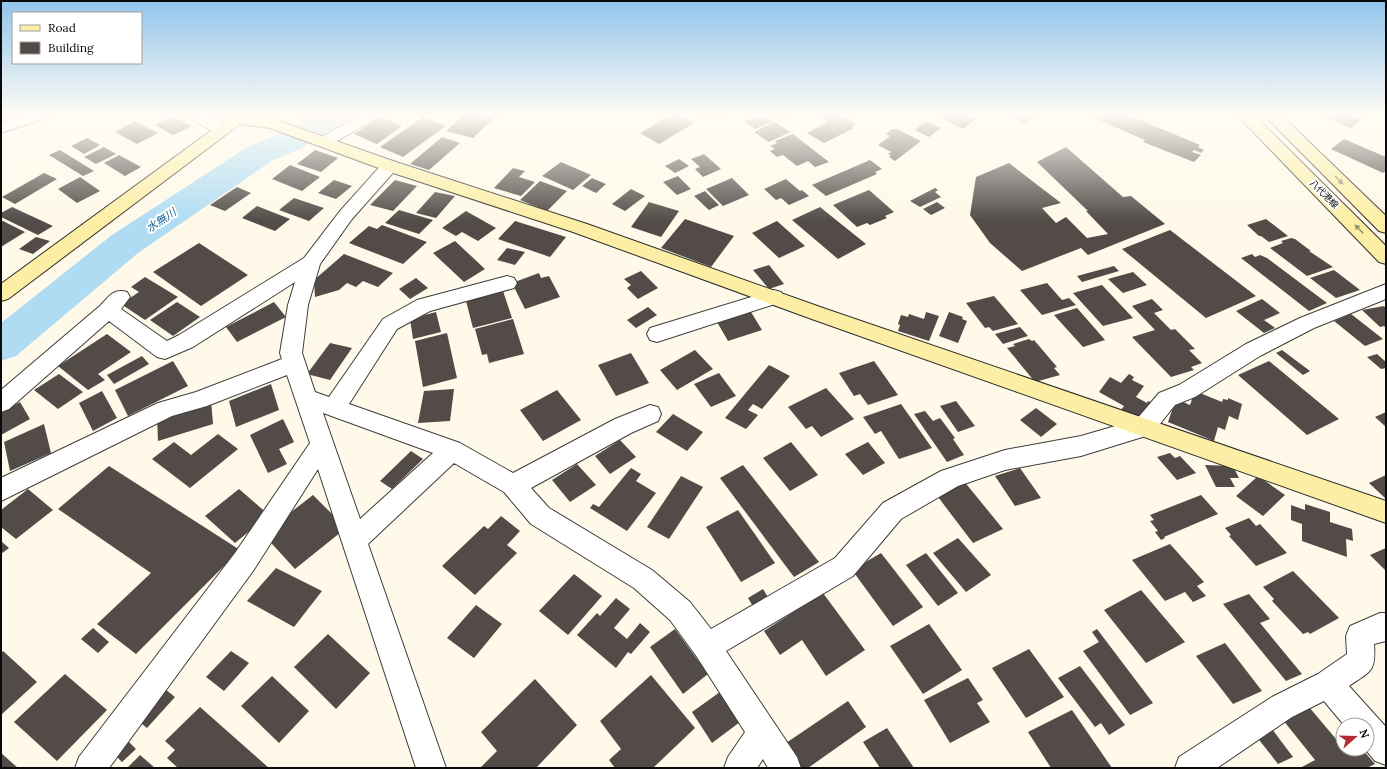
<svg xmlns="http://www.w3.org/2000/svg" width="1387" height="769" viewBox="0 0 1387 769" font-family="Lora,'Noto Sans JP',serif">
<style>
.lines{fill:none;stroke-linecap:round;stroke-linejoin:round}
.river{fill:#afdcf3;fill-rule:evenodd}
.building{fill:#524b47}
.street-casing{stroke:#3d3d3d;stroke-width:2}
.secondary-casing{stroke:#2c2c2c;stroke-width:2}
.street{fill:#fff;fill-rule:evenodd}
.secondary{fill:#fcefa5;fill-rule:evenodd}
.oneway{fill:#9b9367}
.labels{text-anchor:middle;stroke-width:4;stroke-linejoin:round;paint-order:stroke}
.far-street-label{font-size:9px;fill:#0a0a0a;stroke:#fff}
.water-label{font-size:11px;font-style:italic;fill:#1a6395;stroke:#fff}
</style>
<rect width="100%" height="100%" fill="#fef9e8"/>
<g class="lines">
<path class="river" d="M312,114h36l-4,7 -44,28 -27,11 -135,93 -122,103 -15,5v-38l111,-88 137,-89 29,-11z"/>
</g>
<path class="building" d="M1,114h17l-17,6z
M465,114h13l16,4 -21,20 -27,-7z
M486,114h19l-5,4z
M673,114h4l17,9 -35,21 -19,-11z
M695,114h34l-9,5 -7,-4 -8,4z
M760,114l13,7 -18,8 -11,-8z
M770,114h18l-8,5z
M824,114h14l18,10 -5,3 3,1 -30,15 -17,-10 21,-11 -9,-5z
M947,114h16l12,6 -12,9 -22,-11z
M1007,114h30l-13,9z
M1094,114h32l74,31 -2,2 6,3 -3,3 -7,-3 -2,2 9,3 -7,7 -51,-20 2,-2 -55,-24z
M1317,114h28l16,6 -10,8z
M172,116l20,10 -19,9 -18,-10z
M380,117l22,9 -25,18 -23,-10z
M423,117l23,9 -43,31 -23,-10z
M135,121l23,12 -21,11 -22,-12z
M926,121l15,7 -12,9 -14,-7z
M775,122l15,10 -21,10 -15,-10z
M892,129h5l24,12 -26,20 -6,-4 2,-2 -3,-1 3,-2 -13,-7 12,-9 -4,-2z
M793,134l36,28 -14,5 -7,-6 -11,5 -14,-11 -6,2 -7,-6 5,-2 -5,-3 7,-3 -2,-2z
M442,137l18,6 -31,27 -19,-6z
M87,138l13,7 -16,9 -13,-8z
M1344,139l42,18v14l-3,2 -52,-24z
M104,147l12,7 -20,10 -12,-7z
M1066,147l57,50 8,-1 34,28 -77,31 -7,-7 -59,23 -32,-28 -20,-28 6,-38 33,-14 52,40 -19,5 14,15 10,-6 21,21 21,-4 -22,-23h2l-51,-49z
M60,150l34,21 -11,5 -34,-21z
M315,150l23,8 -17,14 -24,-8z
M704,154l17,15 -18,8 -8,-8 5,-2 -9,-8z
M119,155l22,12 -16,9 -21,-13z
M679,159l10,7 -14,7 -10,-7z
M870,160l12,9 -7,3 2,2 -51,22 -14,-11z
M561,162l30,13 -18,15 -31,-14z
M290,165l30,12 -18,14 -30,-12z
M513,168l12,3 -6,6 16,5 -14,14 -27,-8z
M44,173l13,6 -42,25 -13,-7z
M678,176l13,13 -14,6 -14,-13z
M80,177l20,14 -23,12 -19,-14z
M592,178l14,6 -10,9 -14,-7z
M732,178l17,17 -26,11 -17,-17z
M786,179l14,12 2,-1 7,6 -20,9 -8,-7 -5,2 -12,-11z
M334,180l18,6 -16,13 -18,-6z
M395,180l22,6 -24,25 -23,-6z
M540,181l27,10 -20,20 -27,-11z
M237,187l14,6 -26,18 -15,-6z
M935,188l3,2 -3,2 6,5 -21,10 -10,-6z
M631,189l14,7 -20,15 -13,-7z
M869,190l25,22 -9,4 2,2 -17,7 -3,-2 -10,4 -24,-22z
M705,191l14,14 -10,5 -15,-14z
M435,192l20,4 -19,22 -20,-5z
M294,198l30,10 -15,13 -30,-11z
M649,202l30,9 -18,26 -30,-10z
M937,202l8,6 -14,7 -8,-6z
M257,206l33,13 -15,12 -33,-13z
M12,207l41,19 -15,9 -37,-18v-4z
M820,207l46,37 -28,15 -46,-39z
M399,210l34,10 -14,14 -34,-11z
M466,211l30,17 -18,13 -16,-9 -6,4 -14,-8z
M685,219l49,17 -23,31 -50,-19z
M1266,219l22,17 -19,6 -8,-6h-2l-12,-11z
M1,220l24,12 -24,15z
M515,221l51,16 -16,20 -52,-18z
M777,221l28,25 -26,12 -27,-25z
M382,225l45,17 -24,22 -54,-21 20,-17 8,3z
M1170,230l86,66 -50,22 -84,-69z
M36,237l14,4 -17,13 -14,-5z
M1291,238l4,1 16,12h-2l24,16 -26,9 -37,-28 13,-5 -2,-2z
M455,241l30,28 -21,13 -31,-29z
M199,243l49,32 -47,31 -48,-34z
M507,248l18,4 -10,13 -18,-5z
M344,254l49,19 -15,14 -15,-6 -7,6 -9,-4 -8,7 -24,7 -1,-17z
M1252,254l3,3 5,-2 7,3 60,45 -18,8 -68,-53z
M769,265l15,19 -15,5 -16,-19z
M1114,266l5,5 -37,11 -5,-6z
M1334,270l26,20 -24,8 -26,-20z
M641,271l17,17 -20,11 -11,-11 4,-3 -7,-6z
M1133,272l14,13 -24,8 -15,-14z
M539,273l2,5 8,-2 11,21 -35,12 -13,-26z
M145,277l33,20 -33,23 -24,-16 18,-12 -8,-5z
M416,278l12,10 -18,11 -11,-10z
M1047,283l15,17 7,-2 7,7 -34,10 -22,-25z
M1102,285l31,33 -30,8 -30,-33z
M502,288l10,30 -39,10 -8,-31z
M994,296l24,28 -25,7 -4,-4 -4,1 -19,-25z
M1152,299l11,11 -9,3 17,17 4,-1 20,20 -6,1 13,13 -11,4 3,3 -23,7 -39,-40 23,-7 -23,-24z
M1262,299l18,14 -16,7 11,8 -11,5 -28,-22z
M177,302l23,15 -27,19 -23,-16z
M274,302l12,15 -49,25 -11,-15z
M1384,306l2,3v19l-2,-2 -4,1 -18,-17z
M648,307l9,8 -21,13 -9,-8z
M1077,308l15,17 13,15 -22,7 -29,-32z
M436,312l5,20 -28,7 -3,-20z
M751,312l11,18 -34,11 -11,-19z
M926,312l13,4 -10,25 -31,-10 2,-6 -2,-1 3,-9 7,2 1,-3 15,5z
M949,312l14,5 -1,2 5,2 -9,22 -19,-7z
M1351,314l32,25 -18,7 -31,-25z
M513,319l11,35 -35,9 -2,-9 -5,1 -7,-26z
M1020,327l8,9 -25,8 -8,-10z
M447,333l10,45 -34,9 -8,-46z
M107,334l24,18 -33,22 7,6 -17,10 -30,-24z
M1029,339l3,2 2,-1 23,27 -3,1 6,7 -25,7 -28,-34 8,-2 -2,-2z
M330,343l22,5 -22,32 -23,-6z
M695,350l18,19 -36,21 -17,-20z
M1282,350l28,21 -7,4 -27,-22z
M631,353l18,30 -33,13 -18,-31z
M1377,354l9,8v6l-5,1 -14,-12z
M142,356l7,8 -35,20 -7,-9z
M173,361l15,25 -60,30 -13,-26z
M874,361l24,34 -30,10 -8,-11 -6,2 -15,-23z
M1269,361l70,58 -32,16 -69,-60z
M769,365l21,11 -28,33 -9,-5 -5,6 10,5 -12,14 -21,-11z
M719,373l17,23 -25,11 -17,-23z
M59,374l24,18 -25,17 -24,-19z
M1129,374l5,3 -2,3 12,6 -8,11 11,6 1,-2 7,3 -13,19 -21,-13 3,-4 -25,-14 11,-15 11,6z
M271,384l8,26 -43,17 -7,-26z
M826,388l28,31 -33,18 -9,-11 -6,3 -18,-22z
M454,389l-4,32 -32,2 6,-32z
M557,390l24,30 -38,21 -23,-31z
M102,391l15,27 -24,13 -14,-28z
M1195,391l27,11 1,-3 5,1v-2l14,6 -4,16 -9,-4 -4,14 -7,-3 -4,14 -46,-19 8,-23 14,6z
M211,400l2,24 -55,17 -1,-25z
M956,401l19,25 -17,6 -18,-26z
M20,402l10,17 -29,16v-23z
M901,404l31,44 -33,11 -18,-28 -6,3 -12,-17z
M1036,408l21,16 -16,13 -21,-17z
M925,411l8,10 7,-3 15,20 -2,1 11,16 -17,7 -33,-48z
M1386,412v15l-11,-10z
M673,414l30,18 -16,19 -31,-19z
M283,419l11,23 -15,7 8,15 -19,9 -18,-38z
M44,424l7,29 -41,18 -6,-29z
M218,434l20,15 -48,39 -38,-29 22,-17 17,13z
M620,440l16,17 -26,17 -15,-18z
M791,442l27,33 -28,16 -27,-33z
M868,442l17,21 -22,12 -18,-21z
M411,451l12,8 -31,30 -12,-8z
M1170,453l5,5 5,-2 16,17 -19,7 -20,-23z
M577,464l19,21 -26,17 -18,-22z
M743,465l76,97 -25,15 -74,-99z
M1205,465l28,1 6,12h-9l5,9h-19z
M109,466l131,84 -104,104 -39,-30 54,-51 -93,-64z
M631,468l10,6 -5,7 20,12 -29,38 -37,-23 3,-4 6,3z
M1020,468l21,30 -26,8 -20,-30z
M1386,475v24l-17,-16z
M681,476l22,11 -34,52 -22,-12z
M1258,476l27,19 -22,21 -27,-20z
M963,480l40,49 -30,14 -38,-50z
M28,489l25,21 -37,29 -15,-12v-17z
M239,489l30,26 -34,28 -30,-27z
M313,495l33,33 -51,41 -32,-35z
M1201,495l17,19 -54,23 1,1 -4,2 -6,-8 3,-1 -8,-10 4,-1 -4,-5z
M1305,504l25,8v10l22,7 1,12 -7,-2 1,18 -45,-16v-17l-11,-4v-15l14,5z
M738,510l37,53 -34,19 -35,-55z
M501,516l19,15 -13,14 10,8 -42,42 -33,-29 42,-40 4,3z
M1249,518l7,8 4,-2 27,29 -31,13 -27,-30 2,-1 -6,-7z
M958,538l33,37 -25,17 -33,-39z
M1,541l8,7 -8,6z
M1170,544l34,38 -7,4 9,10 -13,6 -8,-10 -20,9 -33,-41z
M1386,548v23l-16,-16z
M881,553l42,54 -30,19 -41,-56z
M926,553l32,40 -20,13 -32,-41z
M276,568l46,23 -28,36 -47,-26z
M1293,571l46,47 -29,16 -2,-2 -5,2 -31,-33 2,-2 -11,-12z
M574,574l28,22 -34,39 -29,-24z
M763,589l6,10 -15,9 -6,-10z
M1141,590l44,52 -39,21 -42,-53z
M823,593l42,57 -39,26 -24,-36 -22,15 -16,-24z
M1249,594l21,25 -10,4 42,51 -16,7 -63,-77z
M616,598l14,11 -16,19 13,11 13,-16 10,9 -19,22 -3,-2 -12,16 -39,-33 20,-22 3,3z
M476,605l26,19 -28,34 -27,-20z
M929,624l33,46 -39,24 -33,-48z
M93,628l16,14 -11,11 -17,-14z
M675,629l33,45 -25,20 -33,-47z
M1097,629l56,74 -23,12 -47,-64 16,-9 -7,-10z
M328,634l42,39 -34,36 -42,-42z
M1225,643l37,48 -29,13 -37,-48z
M1029,649l35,48 -38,21 -34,-50z
M3,651l34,31 -36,33v-62z
M231,651l18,12 -25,28 -18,-14z
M1080,666l45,59 -16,10 -8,-12 -6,4 -37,-49z
M65,674l42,36 -50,51 -43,-39z
M651,675l44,53 -42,40h-38l-6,-8 12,-11 -21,-28z
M272,676l37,35 -30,32 -38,-37z
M968,678l15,22 -6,3 13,19 -40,21 -26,-43z
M535,679l42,46 -41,43h-56l17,-17 -16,-19z
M160,685l15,12 -28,31 -16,-13z
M720,692l20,30 -28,21 -20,-31z
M848,701l18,26 -58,41h-7l-15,-25z
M200,707l69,61h-91l-11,-10 8,-8 -10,-9z
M1309,707l27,32 7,-3v13h19l13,15 -8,4h-67l15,-8 -32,-40z
M1072,710l40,58h-61l-23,-36z
M887,728l27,40h-34l-17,-26z
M1272,729l21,28 -15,7 -22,-28z
M122,735l14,14 -14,13 -14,-14z
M1,753l17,15h-17z
M140,755l15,13h-28z"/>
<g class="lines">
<g class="street-casing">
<path id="street" d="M28,114h23l-2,3 -48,16v-10z
M187,114c15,-1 34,2 43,15l-2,3c-13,4 -27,-8 -39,-15z
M362,114h19l-2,3 -49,28 -6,2 -6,-2 -2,-3 2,-3z
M390,161l6,1 3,4 -47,53 -32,45 -12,41 -6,48 13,39 14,5 54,-78 34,-19 90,-24 7,2 3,5 -3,5 -84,23 -33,18 -48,75 111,39 53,30 102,-54 35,-14 8,2 3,7 -3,7 -27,12 -100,55 18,20 103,62 38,32 21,27 124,-71 48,-55 58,-32 64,-21 76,-14 55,-16 23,-27 20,-8 67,-41 54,-26 86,-34v15l-72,29 -54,28 -65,41 -20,8 -23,29 -71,22 -76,14 -47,16 -57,33 -48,57 -127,75 71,106 4,11h-33l-5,-9 -6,9h-33l4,-11 17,-25 -48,-75 -27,-37 -36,-32 -103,-64 -27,-32 -50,-29 -86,81 78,224h-30l-98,-299 -65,102 -144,197h-34l4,-11 156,-204 75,-110 -23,-68 -80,31 -35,10 -171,85v-23l157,-75 38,-11 86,-33 -2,-6 8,-48 7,-23 -102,65 -28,12 -8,-2 -48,-36 -100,88 -8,3v-22l100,-85c8,-9 13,-17 26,-13l3,5 -9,12 46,32 12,-6 125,-77 36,-47 44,-49zM323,413l3,1 107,39 -73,66z
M774,290l7,2 3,5 -3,5 -124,40 -7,-2 -3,-6 3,-6z
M1380,613h6v28l-12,3c2,28 -3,27 -25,42l37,41v38l-11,-4 -10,-12h2v-24h-23l-20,-24 -32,16 -75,51h-42l4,-11 93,-60 46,-23 29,-20 -1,-18 4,-10z"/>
</g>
<g class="secondary-casing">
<path id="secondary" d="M237,114l42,7 117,41 191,62 236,84 563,193v22l-577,-205 -236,-86 -189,-62 -114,-42 -30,-4 -232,175 -7,2v-17l230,-168z
M1236,114h17l133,132v18l-7,-2z
M1263,114h17l106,102v17l-7,-2z"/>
</g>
<use href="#street" class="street"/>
<use href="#secondary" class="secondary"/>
</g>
<defs><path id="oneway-solid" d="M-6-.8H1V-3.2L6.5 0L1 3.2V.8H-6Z"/></defs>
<g class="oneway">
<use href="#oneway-solid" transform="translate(1339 180) rotate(45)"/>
<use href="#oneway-solid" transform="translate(1359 229) rotate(-135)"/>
</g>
<linearGradient id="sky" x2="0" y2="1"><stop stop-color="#91c4ec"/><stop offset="0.52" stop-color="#fffcf5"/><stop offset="1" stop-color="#fffcf5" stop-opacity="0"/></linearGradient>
<rect width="1387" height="221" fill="url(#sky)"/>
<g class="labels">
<g class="far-street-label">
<text transform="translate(1324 194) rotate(45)" y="3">八代港線</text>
</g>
<g class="water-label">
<text transform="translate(161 220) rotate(-34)" y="4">水無川</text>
</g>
</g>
<rect width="1387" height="769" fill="none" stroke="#0a0a0a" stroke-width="4"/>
<rect x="12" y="12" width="130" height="52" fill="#ffffff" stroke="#9d9d9d"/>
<rect x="20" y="25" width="20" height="6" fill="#fcefa5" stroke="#9d9d9d"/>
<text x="48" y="32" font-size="12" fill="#0a0a0a">Road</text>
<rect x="20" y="42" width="20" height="12" fill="#524b47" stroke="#9d9d9d"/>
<text x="48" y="52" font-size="12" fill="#0a0a0a">Building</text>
<g transform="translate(1355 737) rotate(70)"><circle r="19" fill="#ffffff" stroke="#9d9d9d"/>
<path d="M0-3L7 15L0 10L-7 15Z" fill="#b32934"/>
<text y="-6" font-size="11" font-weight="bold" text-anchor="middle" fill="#0a0a0a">N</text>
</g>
</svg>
